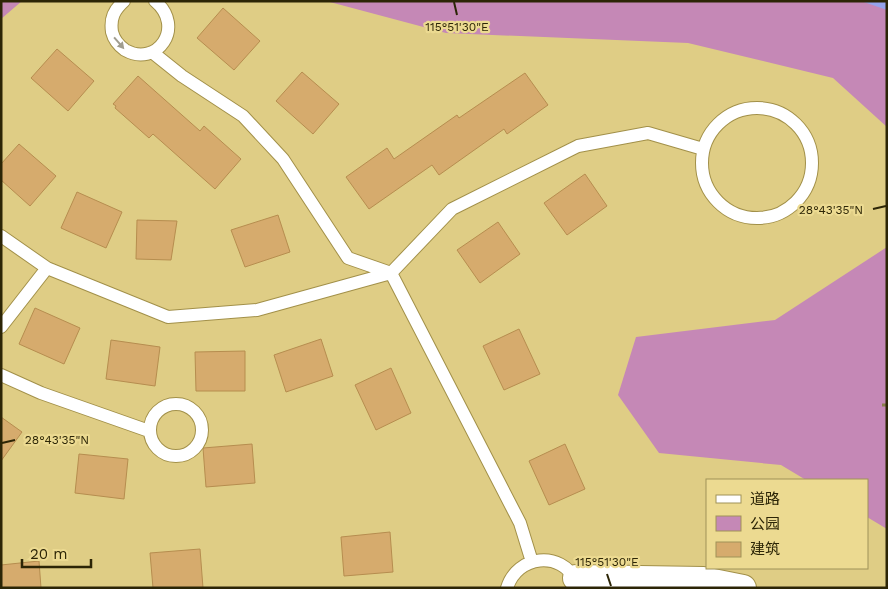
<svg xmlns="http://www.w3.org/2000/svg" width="888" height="589" viewBox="0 0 888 589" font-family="'Work Sans','Noto Sans SC',sans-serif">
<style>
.green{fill:#c588b6}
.water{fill:#96a3eb}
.building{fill:#d6ab6d;stroke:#b68d4f}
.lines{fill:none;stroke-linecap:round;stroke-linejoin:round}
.service-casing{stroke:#a29049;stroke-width:14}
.minor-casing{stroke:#a29049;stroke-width:28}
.path{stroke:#8b7f4a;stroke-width:3;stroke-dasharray:5 2.5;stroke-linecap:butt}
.service{stroke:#fff;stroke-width:12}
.minor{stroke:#fff;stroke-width:26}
.oneway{fill:#a09d8f}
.ticks{fill:none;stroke:#2c2506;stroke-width:2}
.ticks-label{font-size:12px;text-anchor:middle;fill:#2c2506;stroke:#ecda91;stroke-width:4.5;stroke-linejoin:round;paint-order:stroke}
</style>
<rect width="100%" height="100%" fill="#dfcd85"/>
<path class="green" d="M1,1h21l-21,18z
M326,1h561v126l-54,-49 -145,-35 -242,-10z
M887,247v282l-20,-12v-37h-61l-25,-15 -122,-12 -41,-58 18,-58 139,-17z"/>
<path class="water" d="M861,1h26v9z"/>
<path class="building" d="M223,8l37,33 -26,29 -37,-32z
M57,49l37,32 -26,30 -37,-33z
M302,72l37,32 -26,30 -37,-33z
M525,73l23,32 -41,29 -3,-5 -65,46 -7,-10 -63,44 -23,-32 41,-29 7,11 63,-44 2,3z
M138,76l62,55 4,-5 37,33 -26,30 -62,-55 -4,4 -34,-30 1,-2 -3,-2z
M19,144l37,32 -26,30 -29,-26v-16z
M585,174l22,32 -40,29 -23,-32z
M77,192l45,20 -16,36 -45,-20z
M278,215l12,37 -45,15 -14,-37z
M137,220l40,1 -6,39 -35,-1z
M498,222l22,32 -40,29 -23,-33z
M35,308l45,20 -16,36 -45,-20z
M519,329l21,45 -36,16 -21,-44z
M321,339l12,37 -47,16 -12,-37z
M111,340l49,7 -5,39 -49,-7z
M245,351v40h-49l-1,-39z
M391,368l20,45 -35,17 -21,-45z
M1,417l21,15 -21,29z
M252,444l3,39 -49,4 -3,-39z
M565,444l20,45 -36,16 -20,-44z
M79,454l49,5 -4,40 -49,-6z
M390,532l3,40 -49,4 -3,-39z
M200,549l3,39h-50l-3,-35z
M39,561l2,27h-40v-23z"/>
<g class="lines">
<g class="service-casing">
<path id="service" d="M124,1c-10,9 -14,17 -12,31 2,8 6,13 13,18 32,18 61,-23 30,-49
M152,52l30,24 61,40 40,43 65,99 43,15 61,-64 126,-63 70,-13 55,16
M702 163a55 55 0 1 1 110 0a55 55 0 1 1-110 0Z
M1,236l46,32 121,49 89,-7 134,-37 129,250 12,39
M1,327l46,-59
M1,375l40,18 108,38
M150 430a26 26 0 1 1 52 0a26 26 0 1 1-52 0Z
M507,588c10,-33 54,-38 69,-7"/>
</g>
<g class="minor-casing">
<path id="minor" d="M576,578l127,2 40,8"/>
</g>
<path class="path" d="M882,405h5"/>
<use href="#service" class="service"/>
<use href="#minor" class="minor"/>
</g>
<defs><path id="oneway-solid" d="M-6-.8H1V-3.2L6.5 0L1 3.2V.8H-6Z" transform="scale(1.25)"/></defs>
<use class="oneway" href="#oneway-solid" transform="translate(119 43) rotate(49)"/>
<path class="ticks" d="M454,2l3,13M873,209l13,-3M2,443l13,-3M607,574l4,12"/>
<g class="ticks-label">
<text x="457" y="31">115°51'30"E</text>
<text x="831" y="214">28°43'35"N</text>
<text x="57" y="444">28°43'35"N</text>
<text x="607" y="566">115°51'30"E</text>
</g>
<rect width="888" height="589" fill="none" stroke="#2c2506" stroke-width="5"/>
<rect x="706" y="479" width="162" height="90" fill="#ecda91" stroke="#9f9259"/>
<rect x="716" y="495" width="25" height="8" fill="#ffffff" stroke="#9f9259"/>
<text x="750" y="504" font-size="15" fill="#2c2506">道路</text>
<rect x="716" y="516" width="25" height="15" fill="#c588b6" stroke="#9f9259"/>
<text x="750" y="529" font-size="15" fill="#2c2506">公园</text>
<rect x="716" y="542" width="25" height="15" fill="#d6ab6d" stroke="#9f9259"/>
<text x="750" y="554" font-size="15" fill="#2c2506">建筑</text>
<path d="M22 559v8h69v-8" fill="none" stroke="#2c2506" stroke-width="2.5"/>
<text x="30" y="559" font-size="15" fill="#2c2506" stroke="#ecda91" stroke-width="4" paint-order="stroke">20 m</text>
</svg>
